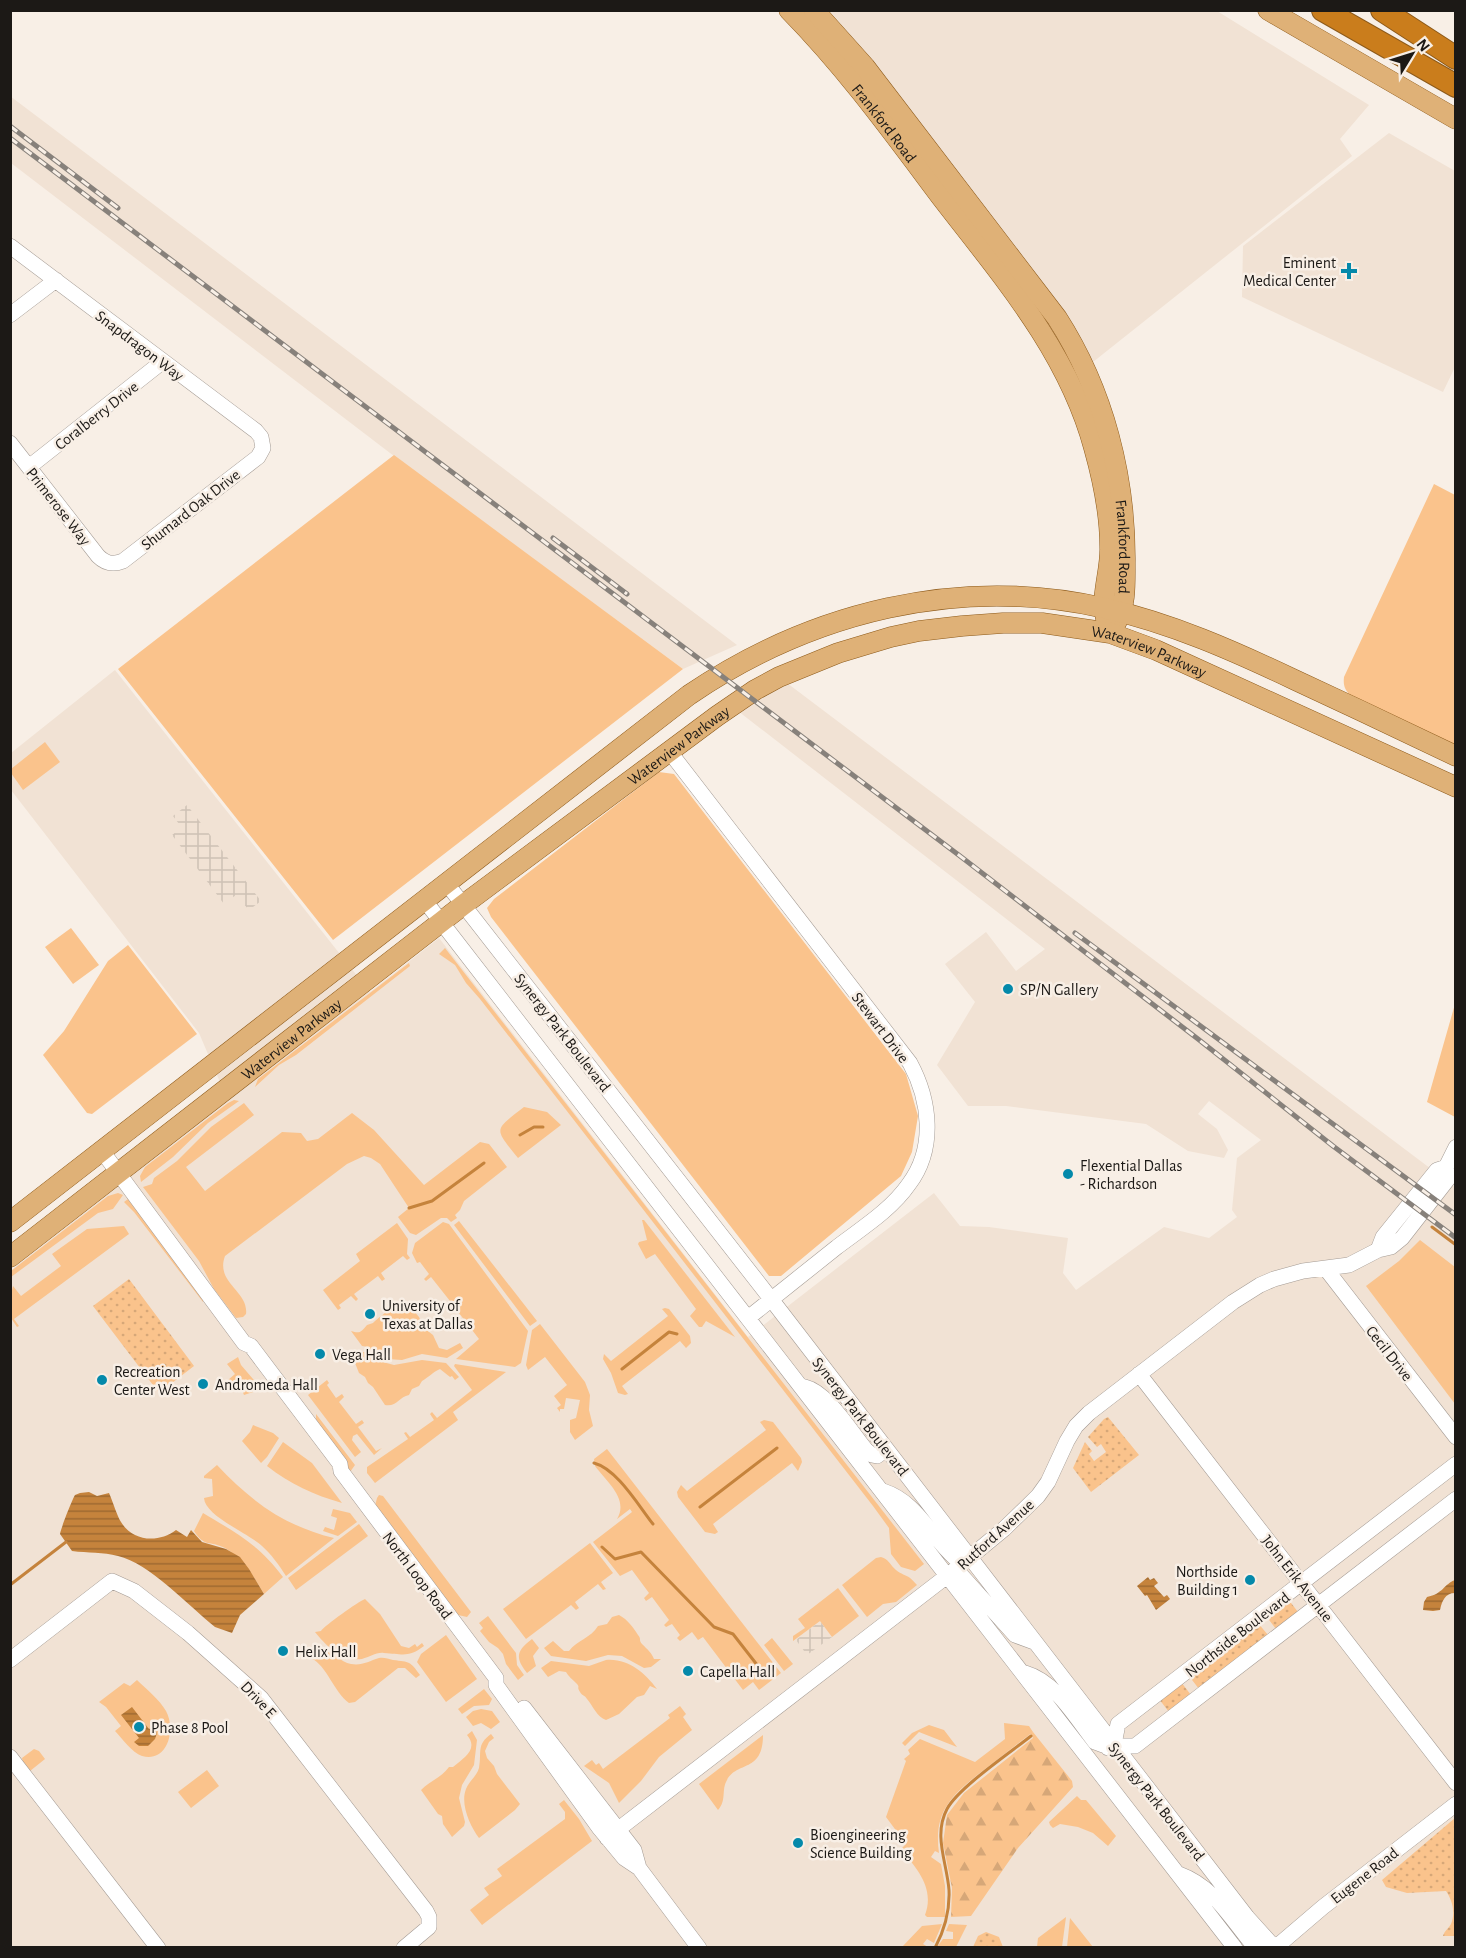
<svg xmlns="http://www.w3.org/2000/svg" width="1466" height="1958" viewBox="0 0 1466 1958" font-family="'Alegreya Sans',sans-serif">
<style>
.built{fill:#f1e2d4}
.industrial{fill:url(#industrial-grid)}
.grass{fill:#fac38c}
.forest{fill:url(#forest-firs)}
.park{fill:url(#park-dots)}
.water{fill:url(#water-rules)}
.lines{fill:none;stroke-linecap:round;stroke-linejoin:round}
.stream{stroke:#c5833c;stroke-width:3}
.minor-casing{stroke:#a49b94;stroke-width:16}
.major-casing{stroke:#8d5a1a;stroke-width:21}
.highway-casing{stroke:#8d5a1a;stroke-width:24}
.minor{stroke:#fff;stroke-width:15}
.major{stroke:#dfb177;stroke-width:20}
.highway{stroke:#ca7d1c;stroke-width:22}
.rail-casing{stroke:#87817b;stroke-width:5}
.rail{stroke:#f8efe6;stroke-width:3;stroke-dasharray:9;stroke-linecap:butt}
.poi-dot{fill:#0489aa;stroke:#f8efe6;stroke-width:2}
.labels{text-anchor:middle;stroke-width:5;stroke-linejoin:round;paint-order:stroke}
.street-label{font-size:16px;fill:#1c1916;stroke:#f8efe6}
.poi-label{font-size:16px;fill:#1c1916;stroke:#f8efe6;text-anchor:start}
</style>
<defs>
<pattern id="industrial-grid" width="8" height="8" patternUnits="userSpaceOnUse" patternTransform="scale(1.5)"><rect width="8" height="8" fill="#f1e2d4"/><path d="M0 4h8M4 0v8" fill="none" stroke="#cec1b5"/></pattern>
<pattern id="forest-firs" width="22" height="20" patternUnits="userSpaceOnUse" patternTransform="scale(1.5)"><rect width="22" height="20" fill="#fac38c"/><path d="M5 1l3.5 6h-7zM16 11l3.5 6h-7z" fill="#d6a778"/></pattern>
<pattern id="park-dots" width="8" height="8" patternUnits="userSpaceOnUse" patternTransform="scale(1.5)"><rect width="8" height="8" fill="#fac38c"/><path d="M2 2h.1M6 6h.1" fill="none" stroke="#d6a778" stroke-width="1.8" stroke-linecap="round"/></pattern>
<pattern id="water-rules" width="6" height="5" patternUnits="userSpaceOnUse" patternTransform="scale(1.5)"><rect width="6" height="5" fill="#c5833c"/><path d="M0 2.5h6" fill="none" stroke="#9f6a31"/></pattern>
</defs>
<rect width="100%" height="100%" fill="#f8efe6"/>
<path class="built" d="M830,11h387l152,94 -29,34 12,17 -259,206 -11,-23 -196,-262z
M10,96l727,549 -54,24 -293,-216 -379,-290z
M1389,133l66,38v196l-12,25 -201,-95 1,-51z
M115,670l255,322 69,-54 309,399 186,-144 26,33 29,1 79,11 -5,35 13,17 88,-63 45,11 28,-21 -5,-7 5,-52 24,-18 -52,-39 -11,13 19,15 11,21 -4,8 -36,-7 -42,-27 -140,-18h-38l-31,-41 38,-63 -30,-38 41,-32 30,39 29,-22 -307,-238 49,-28 668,504v760h-1444v-677l217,-169 -29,-68 -188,-243v-37z"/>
<path class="industrial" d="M187,805l74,96 -12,9 -13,-15 -12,9 -52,-69 10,-7 -9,-12z
M820,1621l12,16 -25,18 -11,-15z"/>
<path class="grass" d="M394,455l289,214 -350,271 -215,-271z
M1434,484l21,11v251l-104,-50c-6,-6 -8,-10 -7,-19z
M45,742l15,20 -37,28 -12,-17v-4z
M659,772l15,2 232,300 12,42 -6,36 -11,24 -120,100h-12l-278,-359 -4,-9 7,-9z
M71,928l28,37 -26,19 -28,-37z
M128,945l69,89 -105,80 -5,-1 -44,-58 21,-24 44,-70z
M445,948l479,616 -9,7 -14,-4 -10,-13 -2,-26 -16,-22 -393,-507 -14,-16 -11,-18 -16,-11z
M409,963l1,3 -114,89 -17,10 -24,22 3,-8z
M1455,1004l1,113h-1l-28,-15z
M234,1100l5,1 -31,22 -35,34 -32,25 -1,-6 5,-9 83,-64z
M244,1103l10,12 -68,52 19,24 77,-59 19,1 6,8 11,-2 34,-26 22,17 50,55 56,-43 9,2 18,23 -43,34 -4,9 -5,5 2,3 -6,4 -4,-4h-6l-25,17 -6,-2 -12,-16 11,-9 -29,-44 -9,-6 -7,-2 -17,8 -122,92c-10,27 24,35 21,58l-3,3 -7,1 -22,-29 -15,-28 -56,-74 9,-3 2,-6 23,-17 34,-34z
M524,1107l23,5 14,13 -43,33c-24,-30 -25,-27 6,-51z
M118,1193l5,2 -10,14 -15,4 -87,64v-6l97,-75z
M128,1199l75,101v2l-69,-90 -10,-10z
M642,1220h2l91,117 -29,-16 -4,6h-3l-9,-11 6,-7 -41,-55 -9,5 -8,-15 1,-2 8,-2z
M459,1221l78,100 -7,5 -76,-101z
M443,1222l6,2 79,107 -7,32 -6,4 -59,-8 23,-20 -27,-35 -6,4 -2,-2 6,-5 -19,-24 -5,4 -2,-2 5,-5 -9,-12 -3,1 -5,-10 3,-10z
M397,1223l11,16 -1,15 3,4 -3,2 -4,-4 -22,17 4,6 -3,2 -4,-5 -24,18 4,5 -2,2 -5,-5 -12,9 2,3 -3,2 -15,-20 37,-29 -4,-7z
M124,1226l5,8 -115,85 5,7 -2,1 -6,-9v-24l2,-8 8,10 40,-30 -9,-12 35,-25z
M1420,1240l35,27v137l-89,-118 33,-25z
M402,1302h4l13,15 5,11 9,7 6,13 8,2 13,-7 3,5 -16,10 -25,-4 -20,6 -15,-1 -10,-4 -9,-8 -6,-1 -11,-15c9,3 10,1 16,-6l6,-2c5,-5 22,-18 29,-21z
M665,1308l4,1 21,27 1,7 -5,5 -6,-7 -58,45 6,8 -3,1 -7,-2 -7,-20 -8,-14 1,-5 7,7 57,-45 -6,-7z
M540,1324l45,58 5,13 -1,15 4,16 -18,14 -5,-8v-12l6,-2 4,-18 -14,-2 -2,11h-4v3l-3,-4 4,-3 -7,-9 13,-11 -22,-28 -17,13 -2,-5 6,-35z
M361,1352h4l10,8 19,5 28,-5 24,3 13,14 -4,3 -3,-4 -2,1 -10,-8c-7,3 -11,8 -18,12l-3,5 -7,3 -3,6c-10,2 -12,12 -24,10l-12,-18 -5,-4 -3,-6 -6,-4 -4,-10 -7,-1z
M238,1357l3,8 18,21v4l-15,5 -4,-10 -6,3 -6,-8 7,-6 -8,-10z
M455,1364l51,8 -53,40 5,8 -83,63 -8,-10v-6l41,-28 -4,-6 2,-1 4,5 24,-17 -4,-6 2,-2 5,6 35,-28 -18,-24z
M327,1380l2,3 -2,2 9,13 6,-4 2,3 -5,5 17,22 6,-4 2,3 -6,4 18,24 6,-3 -8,7 -17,-21 -4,2 -1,4 9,12 -6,5 -47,-62z
M316,1414l39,51 -5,7 -34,-48z
M764,1420l9,2 28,36 1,4 -4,9 -6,-8 -79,61 5,8 -3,2 -10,-2 -27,-35 -1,-5 4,-7 6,6 79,-61 -6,-8z
M253,1425l20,8 6,5 -12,19 -6,6 -19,-22 8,-9z
M283,1442l29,21 30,40c-28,-8 -52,-19 -75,-37z
M607,1449l174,224 -22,17 -6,-8 -10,8 -40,-53 -5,3 -6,-8 -12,9 -3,-3 3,-3 -8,-11 -6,3 -2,-2 5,-5 -17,-23 -6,4 -2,-3 5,-5 -17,-23 -12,6 -27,-34 39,-30 -2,-3 -13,10c12,-20 -10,-37 -22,-53l-1,-7z
M217,1465c34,36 67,61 117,73l-48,38c-7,-11 -15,-22 -24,-30 -14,-13 -57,-30 -58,-48l9,-2 -1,-17 -8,-1v-2z
M379,1495l4,1 88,116 -4,5 -9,-2 -83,-109 2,-8z
M333,1509l17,4 7,9 -19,14 -15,-5 2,-4 9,3 3,-12 -6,-2z
M203,1513c35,21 55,31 80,64l-19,17c-10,-17 -21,-36 -39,-46 -16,-8 -20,0 -31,-17z
M359,1524l9,12 -72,54 -8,-12z
M590,1543l23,30 -12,9 5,7 -3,1 -5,-6 -23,18 4,6 -3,2 -5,-5 -45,34 -23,-30z
M881,1557c8,2 9,8 15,13 9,7 11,3 21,15l-21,17 -13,2 -16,13 -25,-32 34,-27z
M838,1588l21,28 -27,21 -12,-16 -27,20v-5l12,-8 -7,-9z
M365,1599l15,15 21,32 8,2 6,-4 2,3 5,-4 2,3c-16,12 -21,8 -40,7 -8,-1 -14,4 -22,6 -19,3 -37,-14 -47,-27l6,-1c3,-5 38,-30 44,-32z
M619,1615c9,5 14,12 19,20 4,5 0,4 4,9 6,6 9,8 12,15h7l-10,8 -7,1 -22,-12 -14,-1 -22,6 -35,-5 -7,-8 9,-7 11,10h5c8,-11 22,-13 29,-25l9,-2 5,-7z
M488,1616l28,37 1,12 7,10 -6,5 -12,-16 -3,-10 -5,-6 -9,-6 -9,-11 3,-3 -4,-5z
M446,1635l31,44 -31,23 -29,-40 4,-8z
M772,1638l21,26 -9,7 -20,-26z
M532,1639l7,9 -6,8 3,10 -9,7c-12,-15 -11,-22 5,-34z
M321,1651c11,-1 19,11 30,13 11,2 18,-3 28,-6 5,-1 9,1 14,2 17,2 17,1 27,15l-4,3 -11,-10h-7l-43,34 -6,1c-15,-11 -22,-37 -38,-45z
M606,1660c22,-2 39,13 51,29l-7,-3 -6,9 -7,2 -18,17 -13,6c-9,-3 -13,-14 -19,-21 -3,-5 -4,-2 -7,-7 -4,-6 1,-4 -4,-9 -4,-4 -7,-6 -10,-11l-7,-1 -11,6 -7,-9 10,-7 38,5z
M137,1680c9,9 23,20 29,31 10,18 2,52 -24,45 -10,-3 -20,-18 -27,-25l6,-5 -15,-19 -7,-5 25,-19 6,3z
M484,1689l8,10 -3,6 -15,1 -12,8 -4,-5z
M680,1706l6,8 -3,3 9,13 -33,27 -18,24 -22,22 -10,-20 -25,-17 8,-6 4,5 3,-2 4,6 67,-51 -2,-3z
M481,1709l11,2 8,11 -9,7 -10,-6 -8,3 -7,-9 7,-6z
M1004,1723l25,3 4,6c-16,12 -32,25 -48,37 -32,25 -52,41 -46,84l-4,-2 -4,6 10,7 4,22v31h-18l-2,-2c10,-27 -8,-46 -24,-66l5,-5 -20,-27 20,-56 -2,-2 6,-5 -2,-4 12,-11 55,23 30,-23z
M929,1725l15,5 13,17 -38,-15 -14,14 -3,-3 10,-10z
M472,1731l5,9 -3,25 -12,20 -3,13 6,24 -1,4 -12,11 -9,-13 -1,-8 -4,-2 -17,-24c9,-9 21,-13 28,-23h4c11,-9 26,-18 14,-32z
M491,1734l3,4 -5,4 -4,9 2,7 7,8 3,8 23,30 -5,6 -36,28c-9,-12 -19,-34 -13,-49 3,-8 11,-13 13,-21 3,-16 -3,-23 12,-34z
M763,1735c0,38 -26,26 -36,45 -6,10 0,20 -9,30l-19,-26z
M34,1749l5,2 6,8 -15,12 -7,-9 -1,-4z
M207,1770l12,16 -28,22 -13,-16z
M1077,1796l4,4h5l30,36 -8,10 -15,-13 -15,-6 -18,-3 -7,4 -3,-3 -1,-3z
M564,1800l15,19 13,22 -110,84 -12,-15 19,-15 -5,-7 18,-12 -5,-7 68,-50v-7l-6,-8z
M1066,1917l-4,30h-25l1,-9z
M1070,1918l23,29h-26z
M942,1924l-8,19 -7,-4 -4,5 5,3h-26l20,-21z
M949,1924l18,1 -11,22h-19l6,-8h10v-7l-7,-1z"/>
<path class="forest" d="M1033,1732l39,49 1,6 -55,61 -47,68 -20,1 1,-29 -9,-45 4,-28 17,-22 69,-55 -3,-5z"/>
<path class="park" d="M129,1279l65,87 -35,27 -66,-87z
M1108,1417l31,38 -48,37 -18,-24 12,-26 7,9 -3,3 5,7 12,-9 -5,-8 -4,3 -9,-10 16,-18z
M1288,1599l10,13 -22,17 -10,-13z
M1258,1623l10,12 -69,54 -10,-13z
M1181,1682l10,13 -22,17 -10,-13z
M1455,1818v118h-12c2,-6 5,-7 8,-12 5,-12 1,-24 -5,-33l-39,2 -21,-6 -4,-7z
M986,1932l13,5 4,10h-30l5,-11z"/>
<path class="water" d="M89,1492l8,4 12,-3c4,9 8,23 12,29 12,20 38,21 55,8l11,7 4,-7 11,12 24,7 14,8 9,12 15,25 -24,21 -8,18 -17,-6c-26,-21 -66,-64 -97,-71 -15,-4 -30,-3 -46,-5l-12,-17c1,-6 12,-34 15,-39l5,-2z
M1148,1577l2,3 4,-2 4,5 -4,3 10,11 3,-2 3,4 -14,11 -9,-15 -2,1 -8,-10z
M1455,1580v13c-10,0 -13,8 -15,17l-7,1 -10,-1 1,-8 3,-5c16,-3 17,-13 28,-17z
M132,1707l17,22 6,-3 2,7 -2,6 -7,7h-9l-5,-4 5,-4 -18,-23z"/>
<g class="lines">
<path class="stream" d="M520,1135l14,-8h9
M409,1208l23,-7 52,-38
M1432,1227l24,18
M622,1369l47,-37 8,2
M594,1463c23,6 44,42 59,61
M700,1507l77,-59
M602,1547l13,12 26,-7 73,75 19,7 32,41
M10,1585l56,-43
M935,1948c10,-19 15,-37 14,-58 -2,-27 -16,-55 -2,-81 11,-21 64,-57 84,-73"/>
<g class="minor-casing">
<path id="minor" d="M10,246l246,185 5,6 2,11 -5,9 -135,104c-10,4 -17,3 -25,-5l-88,-113
M10,315l46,-35
M29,467l133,-105
M669,751l241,312c20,37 26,85 -1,121 -18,26 -47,44 -72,63 -30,24 -59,47 -89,71
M447,884l324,415 476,618 28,31
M425,901l810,1047
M102,1151l142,192 7,3 89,118 1,7 155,207v7l104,144 24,29 15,10
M1378,1250l5,-13 54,-67 9,-3
M1326,1269l130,168
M1139,1374l317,409
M805,1387c22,5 46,45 61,63l6,5 5,1 9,-7
M883,1491c34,11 47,45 72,67h15
M947,1576h15l53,59 19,7
M10,1660l102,-79 22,10 54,42 73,65 165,213 3,6v10l-25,21
M1025,1673c31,9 51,45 70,69l8,3 32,1 321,-247
M524,1708l110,142 5,18 60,80
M1108,1748l6,-4 4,-20 338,-260
M10,1757l148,191
M607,1838l340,-262 57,-47 34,-33 10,-14 19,-41 9,-15 13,-13 144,-111 27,-17 14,-6 29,-8 46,-6 29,-15 13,-3 11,-9 46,-59 -2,-12 10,-20
M1179,1874c33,12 50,41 71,67l7,7
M1275,1948l48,-41 133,-103"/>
</g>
<g class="major-casing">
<g id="major">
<path id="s1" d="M789,10c57,58 104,123 152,187 60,78 127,154 153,251 9,32 16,65 16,99 1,24 -10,49 -4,72"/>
<path id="s2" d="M814,10l51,57 192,251c47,73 69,160 68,246 0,20 1,42 -9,59"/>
<path d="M1268,10l188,109"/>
<path d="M10,1222l679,-527c122,-83 270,-120 415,-87 67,15 130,43 191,72 54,25 107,50 161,76"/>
<path id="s3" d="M10,1257l453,-352 254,-189 38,-26 24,-13 59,-24 53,-16 28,-6 43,-5 41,-3h39l68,10 46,17 300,137"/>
</g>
</g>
<g class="highway-casing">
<path id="highway" d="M1323,10l133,76
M1382,10l74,48"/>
</g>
<use href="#minor" class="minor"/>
<use href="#major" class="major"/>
<use href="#highway" class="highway"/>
<g class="rail-casing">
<path id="rail" d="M10,126l108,82
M10,138l950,718 238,183 135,107 123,92
M553,538l74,56
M1075,933l381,282"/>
</g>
<use href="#rail" class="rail"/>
</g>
<g class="poi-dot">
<path d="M1346 262h6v6h6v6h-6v6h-6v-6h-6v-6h6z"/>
<circle cx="1008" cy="989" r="6"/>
<circle cx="1068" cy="1174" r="6"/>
<circle cx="370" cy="1314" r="6"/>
<circle cx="320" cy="1354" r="6"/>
<circle cx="102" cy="1380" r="6"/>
<circle cx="203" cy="1384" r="6"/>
<circle cx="1250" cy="1580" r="6"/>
<circle cx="283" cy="1651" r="6"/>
<circle cx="688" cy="1671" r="6"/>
<circle cx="139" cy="1727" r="6"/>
<circle cx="798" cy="1843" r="6"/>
</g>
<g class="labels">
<g class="street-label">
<text dy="6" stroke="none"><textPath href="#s1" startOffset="148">Frankford Road</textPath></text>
<text transform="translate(140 345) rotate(37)" y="6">Snapdragon Way</text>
<text transform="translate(96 415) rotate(-38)" y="6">Coralberry Drive</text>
<text transform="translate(59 506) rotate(52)" y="6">Primerose Way</text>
<text transform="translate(190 509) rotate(-38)" y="6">Shumard Oak Drive</text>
<text dy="6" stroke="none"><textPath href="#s2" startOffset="634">Frankford Road</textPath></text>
<text dy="6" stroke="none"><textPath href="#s3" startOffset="1346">Waterview Parkway</textPath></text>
<text dy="6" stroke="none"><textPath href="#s3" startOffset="842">Waterview Parkway</textPath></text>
<text transform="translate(881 1027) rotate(53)" y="6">Stewart Drive</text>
<text transform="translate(563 1032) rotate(52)" y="6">Synergy Park Boulevard</text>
<text dy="6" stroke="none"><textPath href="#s3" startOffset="356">Waterview Parkway</textPath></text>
<text transform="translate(1390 1353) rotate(52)" y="6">Cecil Drive</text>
<text transform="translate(861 1416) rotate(52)" y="6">Synergy Park Boulevard</text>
<text transform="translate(995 1534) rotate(-42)" y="6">Rutford Avenue</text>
<text transform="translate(418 1575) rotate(53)" y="6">North Loop Road</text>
<text transform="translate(1298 1578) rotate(52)" y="6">John Erik Avenue</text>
<text transform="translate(1237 1634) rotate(-38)" y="6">Northside Boulevard</text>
<text transform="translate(259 1699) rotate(47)" y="6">Drive E</text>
<text transform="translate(1157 1801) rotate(52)" y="6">Synergy Park Boulevard</text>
<text transform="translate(1364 1875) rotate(-38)" y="6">Eugene Road</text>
</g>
<g class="poi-label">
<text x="1336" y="268" text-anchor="end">Eminent<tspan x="1336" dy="18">Medical Center</tspan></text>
<text x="1020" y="995">SP/N Gallery</text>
<text x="1080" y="1171">Flexential Dallas<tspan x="1080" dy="18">- Richardson</tspan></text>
<text x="382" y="1311">University of<tspan x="382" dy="18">Texas at Dallas</tspan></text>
<text x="332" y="1360">Vega Hall</text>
<text x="114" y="1377">Recreation<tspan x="114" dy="18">Center West</tspan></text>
<text x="215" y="1390">Andromeda Hall</text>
<text x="1238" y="1577" text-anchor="end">Northside<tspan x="1238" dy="18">Building 1</tspan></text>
<text x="295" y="1657">Helix Hall</text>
<text x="700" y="1677">Capella Hall</text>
<text x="151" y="1733">Phase 8 Pool</text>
<text x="810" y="1840">Bioengineering<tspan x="810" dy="18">Science Building</tspan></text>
</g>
</g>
<rect width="1466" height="1958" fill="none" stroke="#1c1916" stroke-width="24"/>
<g transform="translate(1412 54) rotate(52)" stroke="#f8efe6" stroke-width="4.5" paint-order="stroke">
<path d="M0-4.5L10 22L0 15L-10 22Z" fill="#1c1916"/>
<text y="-9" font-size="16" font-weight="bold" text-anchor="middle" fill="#1c1916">N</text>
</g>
</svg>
